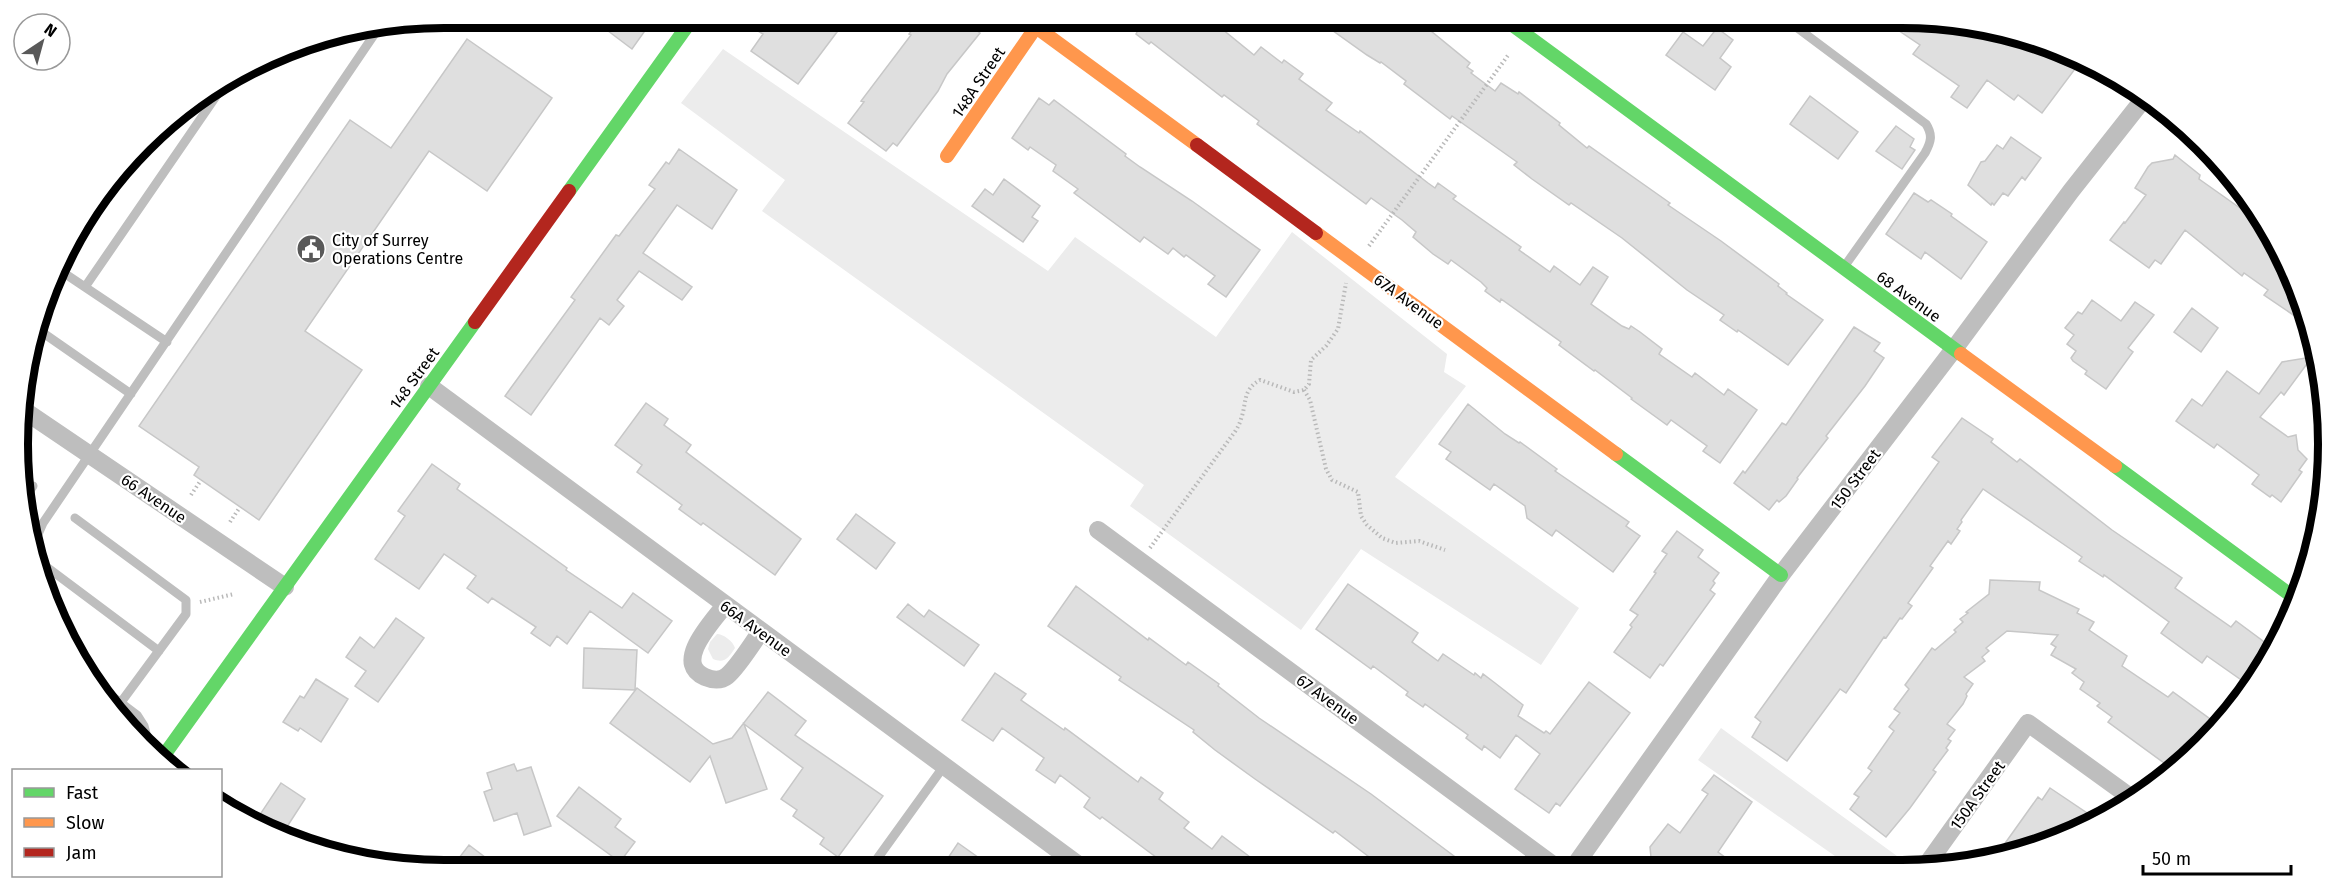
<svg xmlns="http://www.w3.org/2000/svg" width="2347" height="889" viewBox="0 0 2347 889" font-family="'Fira Sans',sans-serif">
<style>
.green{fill:#ececec}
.building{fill:#dfdfdf;stroke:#c7c7c7;stroke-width:1.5}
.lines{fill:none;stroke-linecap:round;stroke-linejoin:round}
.path{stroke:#b9b9b9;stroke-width:4;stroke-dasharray:1.5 3;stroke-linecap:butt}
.lane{stroke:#bebebe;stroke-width:9}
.street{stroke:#bebebe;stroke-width:18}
.fast{stroke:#63d668;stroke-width:14}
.slow{stroke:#ff974d;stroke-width:14}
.jam{stroke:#b3261e;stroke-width:14}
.labels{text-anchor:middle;stroke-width:4.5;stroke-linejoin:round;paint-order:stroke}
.street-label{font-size:16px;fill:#000;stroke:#fff}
.poi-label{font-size:16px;fill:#000;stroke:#fff;text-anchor:start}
.rim{fill:none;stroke:#000;stroke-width:8}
</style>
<rect width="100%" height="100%" fill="#fff"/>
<path class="green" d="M723,49l325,222 27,-34 141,100 76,-105 155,122 -3,18 22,14 -71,91 184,131 -38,57 -180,-116 -60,81 -171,-124 14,-21 -382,-274 23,-31 -104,-77z
M717,634c6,0 16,7 18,14 -6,9 -10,16 -22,11l-5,-10 2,-7z
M1721,728l176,128 -8,11 -37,1 -154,-108z"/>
<path class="building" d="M591,18h63l-22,31z
M768,18h67l-5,7 7,7 -39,52 -47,-33 12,-17 -5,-3z
M921,18h56l-6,8 9,7 -33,41 -9,17 -41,55 -4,-3 -7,8 -38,-28 16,-21 -3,-1 50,-66 -2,-1z
M1122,18h98l-4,6 38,31 7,-8 21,16 2,-3 19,14 -4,5 33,24 -6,7 33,23 1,-2 68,52 7,5 3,-5 18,13 -3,3 68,48 -2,3 31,22 4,-6 26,19 13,-18 15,10 -17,27 31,22 7,3 2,-3 9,6 22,17 -3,5 33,23 3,-4 29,22 4,-6 29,21 -37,53 -17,-12 4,-5 -36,-26 -4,5 -36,-26 1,-1 -37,-28 -1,1 -35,-26 2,-3 -60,-43 -1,3 -15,-11 2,-3 -6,-6 -30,-22 -3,4 -15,-10 -20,-17 3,-5 -14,-12 -31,-22 -5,6 -109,-80 2,-3 -35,-26 -2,2 -71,-55 -2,2 -13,-10 2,-4z
M1315,18h100l55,45 -3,4 6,4 -2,2 24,18 6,-8 17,11 1,-2 41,31 -1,2 28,23 2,-2 81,57 -2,2 53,36 58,43 -1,2 9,7 -1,1 37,26 -35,45 -50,-35 -1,2 -17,-12 4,-5 -37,-25 -65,-52 -51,-35 -2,2 -37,-26 -18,-14 3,-3 -65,-46 -2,3 -46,-35 2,-3 -25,-19 -1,1 -13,-8z
M1880,18h22l108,14 12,9 3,-4 16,6 34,26 -33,44 -24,-18 -4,5 -27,-20 -20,28 -16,-11 8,-11 -46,-32 7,-9z
M1717,28l16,12 -13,18 11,9 -16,23 -49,-35 17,-23 20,14z
M467,39l85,59 -65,93 -58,-40 -124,180 57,39 -103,150 -65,-45 5,-8 -60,-41 211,-306 41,28z
M1810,96l48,36 -20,27 -48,-35z
M1039,98l10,7 5,-5 72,54 -1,2 15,11 52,34 68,49 -34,47 -18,-13 7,-8 -29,-21 -2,2 -11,-9 -5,6 -24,-17 -4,5 -66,-49 4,-4 -25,-18 3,-6 -26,-18 -2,3 -16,-12z
M1896,126l18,13 -4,8 5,3 -13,19 -26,-18z
M2011,137l30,21 -16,22 -3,-3 -14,19 -5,-3 -9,12 -2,-2 -1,2 -23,-20 13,-23 4,-1 12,-16 6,4z
M679,149l58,41 -25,39 -35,-24 -34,48 49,34 -10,13 -43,-29 -22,29 7,6 -15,19 -9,-7 -69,97 -26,-19 70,-96 -4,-3 45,-62 3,1 36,-47 -6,-4 17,-23 3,2z
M2175,155l25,20 -1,4 72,51 35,78 5,19 -47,-32 4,-5 -24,-17 -2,3 -57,-46 -24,34 -6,-4 -6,8 -39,-28 14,-18 1,1 21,-28 -11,-7 13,-21 4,-4 21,-4z
M1004,179l36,27 -8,11 6,4 -15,21 -51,-36 13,-17 8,6z
M1914,193l14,9 3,-2 21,14 -1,2 36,26 -26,37 -36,-27 -4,7 -35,-25z
M2092,300l29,21 14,-19 19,13 -26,33 5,4 -27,37 -21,-15 2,-3 -14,-10 -2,-3 5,-7 -9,-7 7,-9 -9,-7 13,-16 4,2z
M2192,308l26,20 -17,24 -27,-20z
M1854,327l26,16 -6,8 10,7 -19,28 -39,50 2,2 -31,40 1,1 -12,17 -7,6 -2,-2 -8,10 -35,-27 9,-12 2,2 37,-50 4,2z
M2312,357l-28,38 -3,-3 -21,25 28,20 8,-2 2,15 9,9 -8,11 3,2 -21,30 -9,-7 -2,2 -18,-13 7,-9 -42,-31 -3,4 -38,-27 16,-22 10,7 25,-35 32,23 23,-32z
M646,403l22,16 -4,6 27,20 -5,7 115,87 -26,36 -72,-52 -2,2 -22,-16 3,-4 -45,-33 5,-7 -27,-20z
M1468,404l37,30 14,9 1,-1 37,27 -2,2 74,51 -3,4 14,10 -27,36 -57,-42 -4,6 -25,-18 -2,-12 -31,-22 -4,6 -44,-31 5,-7 -12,-8z
M1962,418l31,21 -2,3 26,20 3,-3 92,71 70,48 -7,10 56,39 5,-6 35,26 -24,37 -40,-28 -5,7 -41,-30 8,-11 -65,-47 -1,2 -24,-16 3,-4 -10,-7 -89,-61 -22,31 1,2 -5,7 3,2 -9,13 -3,-3 -18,25 3,2 -25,35 4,3 -10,13 -2,-1 -14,20 -2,-1 -38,56 -6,-4 -53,72 -35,-24 9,-15 -6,-5 184,-255 -7,-5z
M432,464l28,20 -3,5 110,79 -1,2 56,38 11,-15 39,28 -24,32 -58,-42 -23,33 -10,-8 -7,10 -19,-13 5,-6 -44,-29 -4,5 -21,-15 9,-12 -32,-22 -25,35 -44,-30 30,-43 -7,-5z
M856,514l39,29 -19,26 -39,-30z
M1677,531l26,19 -5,7 21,16 -6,8 2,2 -5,7 5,4 -52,72 -3,-2 -10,14 -36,-26 18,-25 -2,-2 8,-10 -8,-5 26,-37 -2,-1 13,-18 -5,-3z
M1990,580l50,2 -1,8 40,19 -2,4 17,9 -5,8 38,26 -5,10 46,31 5,-5 44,32 -33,41 -9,6 -67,-49 4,-5 -15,-11 3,-3 -20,-14 4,-7 -12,-9 4,-4 -25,-14 5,-8 -5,-3 7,-9 -51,-4 -21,17 3,3 -7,6 3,4 -21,16 9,7 -7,10 1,2 -4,8 -16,20 8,6 -7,9 3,2 -5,7 2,2 -15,20 3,2 -26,36 -24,29 -36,-28 9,-12 -5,-3 18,-23 -4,-3 26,-37 -5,-4 11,-14 -6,-4 15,-20 -4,-4 27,-37 3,2 21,-18 -2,-2 9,-8 -3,-3 8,-6 -2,-1 23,-18z
M1348,584l70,49 -6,9 26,19 5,-7 31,21 1,-2 6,5 2,-4 12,9 28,22 -5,11 26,17 2,-2 4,3 39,-52 41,31 -70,93 -4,-3 -7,10 -34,-24 25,-35 -24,-19 -16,23 -16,-12 -2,4 -16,-12 2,-3 -43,-31 -2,3 -17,-12 2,-3 -35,-26 -2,3 -55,-40z
M1076,586l72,54 1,-2 37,27 2,-3 31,22 -1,2 41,32 112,76 99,74 -85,1 -50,-38 -2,2 -78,-54 -40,-29 -22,-18 1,-2 -75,-50 2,-3 -73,-51z
M908,604l16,13 5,-7 50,35 -15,21 -67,-49z
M396,618l28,20 -46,64 -23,-16 11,-15 -20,-14 14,-20 14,11z
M584,648l53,2 -2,40 -52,-2z
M995,673l31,21 -5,6 43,30 1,-2 73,54 3,-5 22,16 -4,6 30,23 -5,6 28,21 10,-13 44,33h-94l-70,-52 -2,2 -16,-12 6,-9 -30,-23 -5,8 -19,-13 8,-12 -42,-30 -9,13 -31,-21z
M316,679l32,20 -27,43 -21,-14 -2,3 -15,-9 17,-26 4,2z
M637,688l76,56 19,-6 36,-46 38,29 -11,14 88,61 -45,61 -18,-13 4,-6 -31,-22 4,-6 -16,-11 22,-31 -59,-44 23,65 -41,14 -16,-47 -20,26 -80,-59z
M514,764l3,7 14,-4 20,59 -27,9 -7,-22 -23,8 -10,-29 8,-3 -5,-16z
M1714,775l38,27 -34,50 22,16h-88l-2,-21 18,-23 12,9 28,-39 -6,-4z
M281,783l24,16 -24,37 -28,-11z
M579,787l42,32 -6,8 20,15 -15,20 -63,-46z
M2050,788l40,27 -12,16 -82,25 42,-59 4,3z
M958,843l38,27h-56z
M469,845l21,16 -7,10h-34z"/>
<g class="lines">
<path class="path" d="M1369,246l140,-192
M1304,390l6,10 16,69 6,11 26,12 3,24 6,9 15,13 14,5 23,-2 26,9
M191,495l10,-15
M230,522l10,-15
M1150,548l81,-111c4,-5 8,-11 10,-18 6,-16 1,-29 19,-39l34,12 10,-2 5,-6 2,-24 15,-14 12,-17 8,-46
M200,602l34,-8"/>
<path class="lane" d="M1784,18l142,106c7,11 5,18 -1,29l-81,114
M58,269l109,73
M85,287l145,-211
M36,328l95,66
M25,497l8,-11
M75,518l111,82v14l-70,95
M32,548l11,-25 335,-494
M36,559l123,92
M88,678l49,37 7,11 5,19
M869,870l75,-104"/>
<path class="street" d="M429,386l655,483
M22,409l263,178
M1098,530l459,338
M725,605c-12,16 -53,58 -20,72 7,3 16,4 22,-1 10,-8 26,-33 34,-45
M1925,867l103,-144 105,76
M1573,868l208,-293 173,-226 117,-158 75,-95"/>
<path class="fast" d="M1503,18l458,336
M569,191l124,-173
M1616,454l165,121
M2115,466l181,133
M162,758l313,-436"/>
<path class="slow" d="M947,156l89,-129 161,118
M1316,233l300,221
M1961,354l154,112"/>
<path class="jam" d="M1197,145l119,88
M475,322l94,-131"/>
</g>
<defs>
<g id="civic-disc" transform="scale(1.5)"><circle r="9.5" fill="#595959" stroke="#fff"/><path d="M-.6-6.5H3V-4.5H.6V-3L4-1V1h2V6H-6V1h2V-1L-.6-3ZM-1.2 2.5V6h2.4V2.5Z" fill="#fff"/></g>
</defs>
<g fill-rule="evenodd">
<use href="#civic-disc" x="311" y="249"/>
</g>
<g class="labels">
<g class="street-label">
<text transform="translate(978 82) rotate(-56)" y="6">148A Street</text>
<text transform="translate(1909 296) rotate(36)" y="6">68 Avenue</text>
<text transform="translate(1409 301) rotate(36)" y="6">67A Avenue</text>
<text transform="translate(414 378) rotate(-54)" y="6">148 Street</text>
<text transform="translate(1855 479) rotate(-53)" y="6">150 Street</text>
<text transform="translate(154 498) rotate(34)" y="6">66 Avenue</text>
<text transform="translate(756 628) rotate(36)" y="6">66A Avenue</text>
<text transform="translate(1328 699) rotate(36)" y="6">67 Avenue</text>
<text transform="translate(1977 795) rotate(-54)" y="6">150A Street</text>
</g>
<g class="poi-label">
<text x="332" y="246">City of Surrey<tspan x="332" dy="18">Operations Centre</tspan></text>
</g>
</g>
<path d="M0 0H2347V889H0ZM444 28H1902A416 416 0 0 1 2318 444V444A416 416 0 0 1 1902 860H444A416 416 0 0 1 28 444V444A416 416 0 0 1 444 28Z" fill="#fff" fill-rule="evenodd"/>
<path class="rim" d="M444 28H1902A416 416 0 0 1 2318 444V444A416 416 0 0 1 1902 860H444A416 416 0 0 1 28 444V444A416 416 0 0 1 444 28Z"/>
<rect x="12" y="769" width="210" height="108" fill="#ffffff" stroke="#999999" stroke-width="1.5"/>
<rect x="24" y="788" width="30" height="9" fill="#63d668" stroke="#999999" stroke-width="1.5"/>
<text x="66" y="799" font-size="18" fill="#000000">Fast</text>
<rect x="24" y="818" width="30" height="9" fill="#ff974d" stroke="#999999" stroke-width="1.5"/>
<text x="66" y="829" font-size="18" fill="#000000">Slow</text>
<rect x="24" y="848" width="30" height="9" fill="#b3261e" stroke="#999999" stroke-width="1.5"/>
<text x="66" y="859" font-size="18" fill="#000000">Jam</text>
<g transform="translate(42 42) rotate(36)"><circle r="28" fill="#ffffff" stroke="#999999" stroke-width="1.5"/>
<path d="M0-4.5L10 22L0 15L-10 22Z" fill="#595959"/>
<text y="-9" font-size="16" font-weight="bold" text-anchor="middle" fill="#000000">N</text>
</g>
<path d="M2143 865v9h148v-9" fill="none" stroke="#000000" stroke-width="3"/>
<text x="2152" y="865" font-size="18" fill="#000000" stroke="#ffffff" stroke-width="4.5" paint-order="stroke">50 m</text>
</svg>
